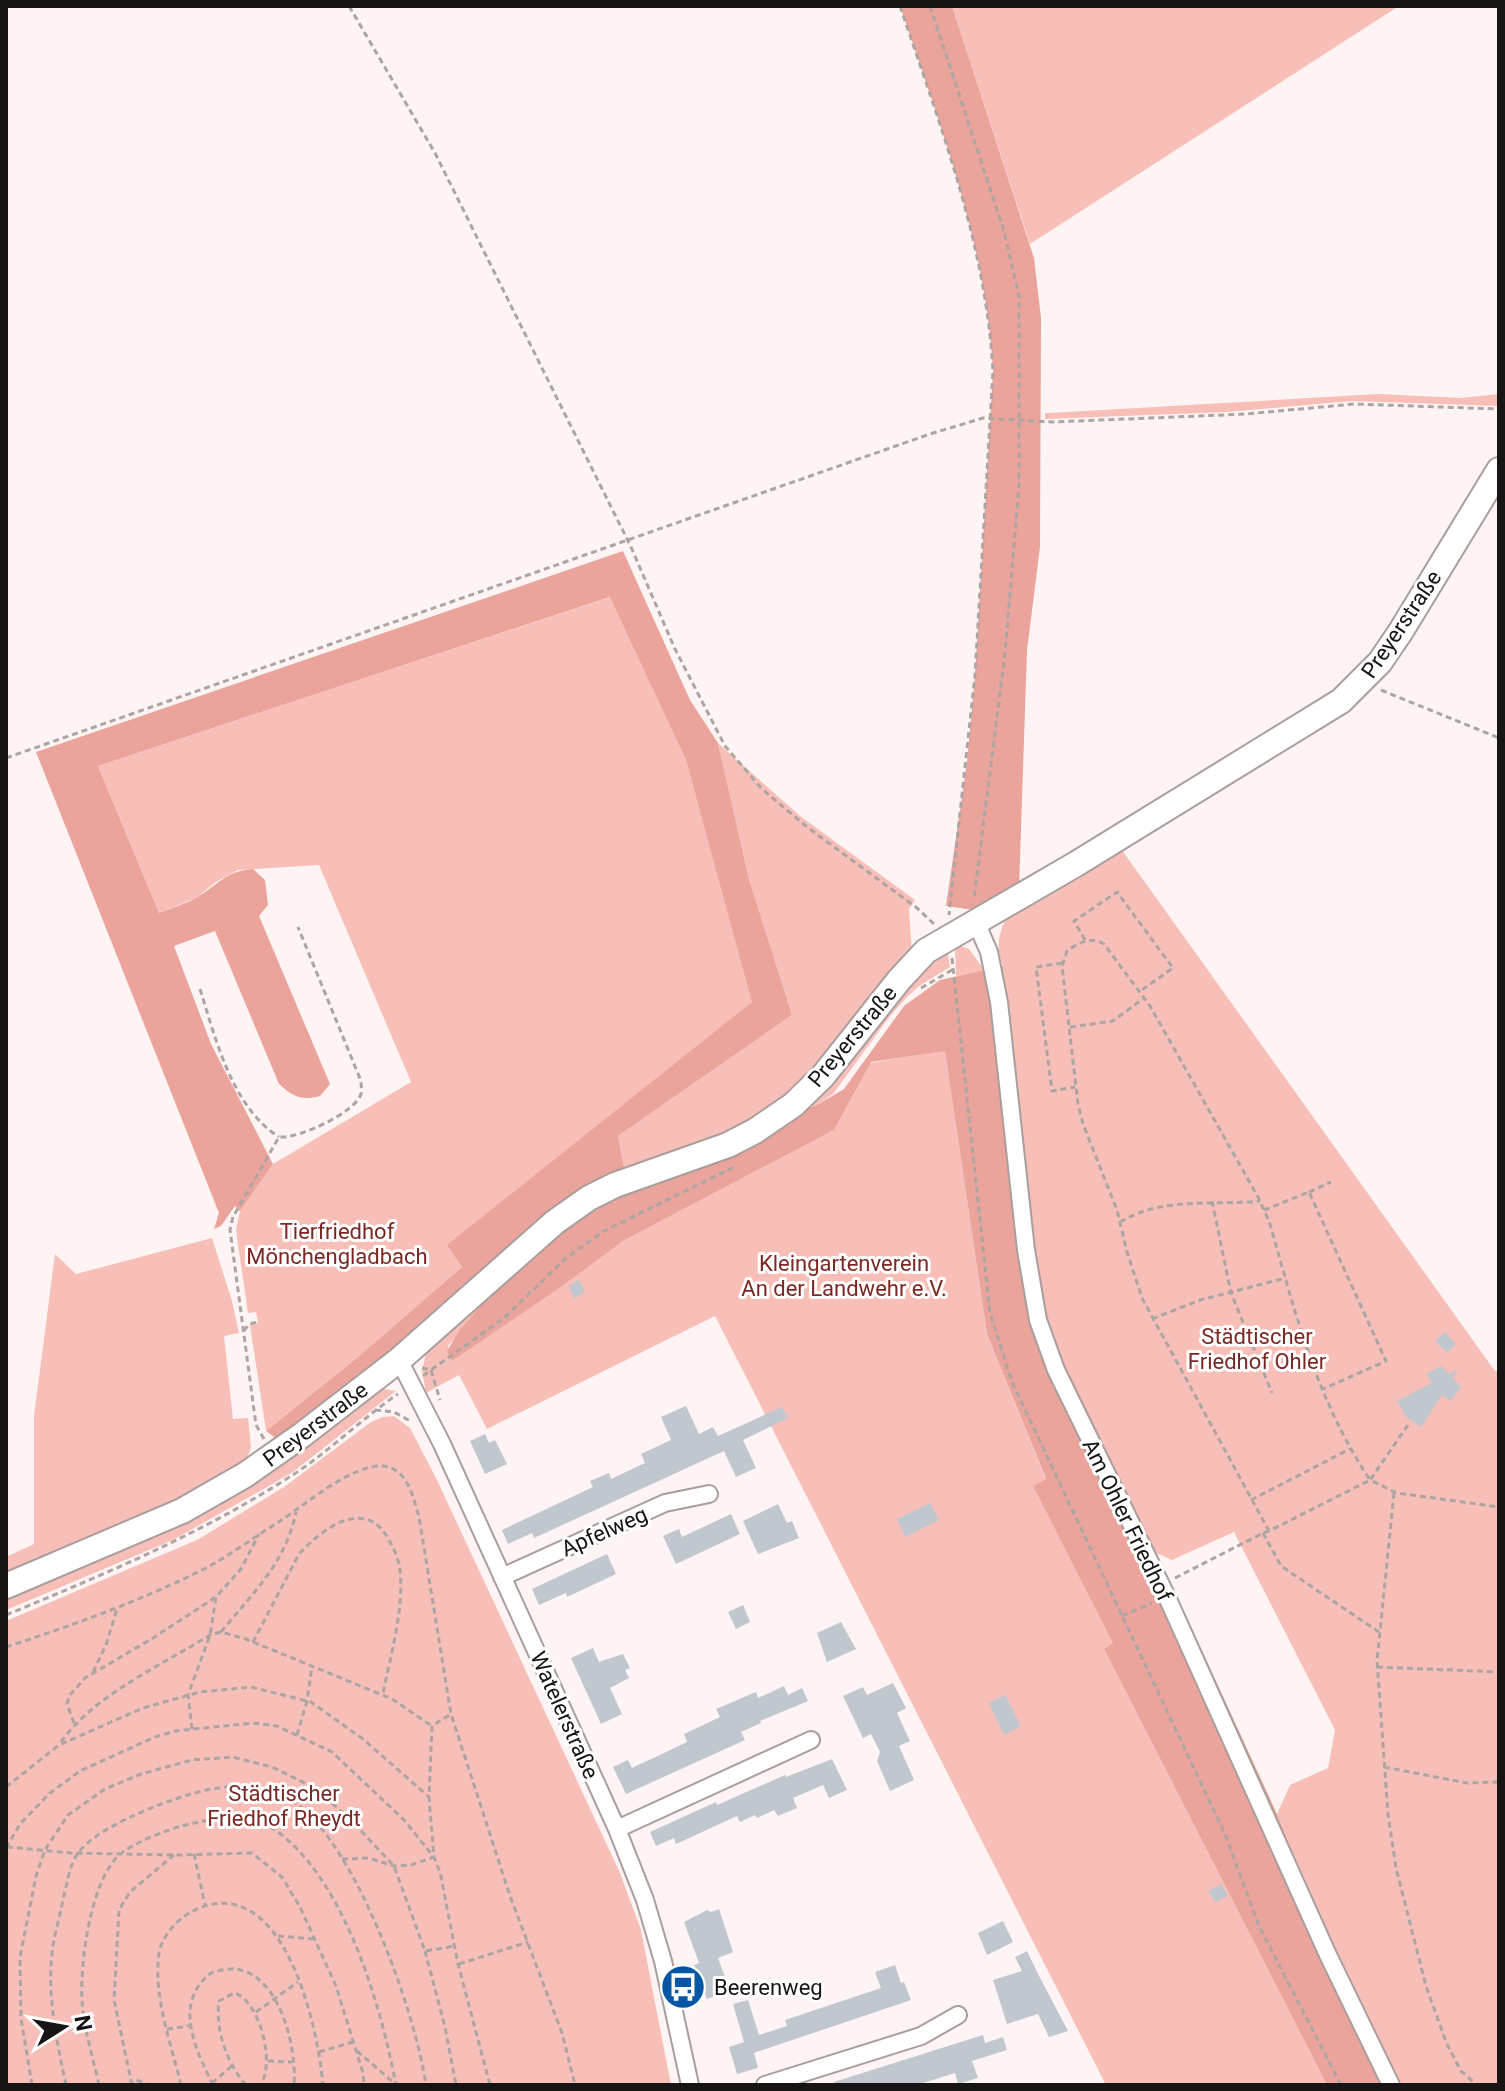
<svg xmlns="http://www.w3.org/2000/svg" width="1505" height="2091" viewBox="0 0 1505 2091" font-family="Roboto,sans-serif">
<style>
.green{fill:#f7bfb8}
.forest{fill:#eaa49c}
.building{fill:#c0c7cf}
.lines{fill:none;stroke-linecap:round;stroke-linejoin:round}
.street-casing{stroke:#aa9e9d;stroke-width:20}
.secondary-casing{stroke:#aa9e9d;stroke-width:28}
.path{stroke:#aca5a4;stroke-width:3;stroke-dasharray:6 4;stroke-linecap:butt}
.street{stroke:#fff;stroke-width:16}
.secondary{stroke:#fff;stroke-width:24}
.labels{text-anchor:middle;stroke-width:6;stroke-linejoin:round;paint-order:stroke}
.street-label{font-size:22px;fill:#181414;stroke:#fff}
.park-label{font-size:22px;fill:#7b2824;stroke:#fff}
.poi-label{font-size:22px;fill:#181414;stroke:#fff;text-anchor:start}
</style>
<rect width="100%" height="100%" fill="#fef4f3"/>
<path class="green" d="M952,6h447l-369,238z
M1378,394l83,4 38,-4v12l-147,-5 -125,11 -182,7v-6h5z
M611,597l75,163 67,242 -305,243 14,22 -104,90 -92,74 -16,-106 8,-2 -2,-11 -8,1 -12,-83 4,-19 33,-47 138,-82 -92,-217 -81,5 -22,12 -20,16 -37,15 -61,-147z
M718,743l82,73 115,84 -6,9 3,44c-54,65 -105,143 -183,181 -32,16 -70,26 -104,38l-7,-36 174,-121 -43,-136z
M1119,846l376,525h4v714h-100l-82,-173 -40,-98 13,-29 38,-17 7,-38 -101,-198 -62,28 -18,-8 -99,-208 -14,-42 -38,-336c-7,-16 -5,-32 3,-48z
M961,946l8,3 16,22 -29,5 -1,-29z
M947,949l3,18 -31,19 -13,12 -16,18 -57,78 -18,12 -17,4 116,-136z
M945,1050l42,284 59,146 -13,6 81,157 -10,6 223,436h-221l-391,-769 -228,113 -28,-54 -33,18 -4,-22 4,-19 81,-76 -59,70 4,15 171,-120 211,-111 36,-67z
M212,1238l20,63 7,32 -15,3 9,83 15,-1 3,29 -5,15 -111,60 -129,54v-19l28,-13v-128l21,-162 21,20z
M378,1388l18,3 -103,81 -31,18 -89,50 -167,70v-15z
M394,1416l16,12 27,52 183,393 21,57 30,155h-665v-464l191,-81 87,-53 87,-65 12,-5z"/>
<path class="forest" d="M900,6h52l82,252 7,60 -1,229 -13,103 -8,239 -45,21 -28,-4 21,-144 8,-87 18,-304c-7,-127 -53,-246 -93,-365z
M623,551l67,149 28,43 31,136 43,136 -174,121 7,36 -348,267 -11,-8 92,-74 104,-90 -15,-22 305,-243 -66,-242 -76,-163 -512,169 61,147c12,-5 26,-9 37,-15 22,-13 29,-27 57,-29l12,11 3,25 -9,11 71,168 -10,12c-18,5 -27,1 -41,-12l-64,-153 -41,15 37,98 62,120 -33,47 -5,-5 -14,20 -7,3 5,-16 -183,-461z
M1003,966l32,296 6,40 14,42 132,274 90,196 40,98 82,173h-72l-223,-436 9,-6 -80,-157 13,-7 -59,-145 -42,-283 -74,11 -37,68 -211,111 -61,45 -110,75 -5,-10 12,-20 48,-55 69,-61 222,-105 17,-4 29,-17 60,-83 36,-26z"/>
<path class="building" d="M578,1280l7,11 -11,8 -5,-13z
M1445,1332l11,12 -9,9 -12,-12z
M1441,1366l8,8 9,-5 -5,9 8,9 -10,14 -9,-6 -21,32 -15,-10 -9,-16 35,-18 -6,-9z
M686,1406l13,28 14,-7 5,9 64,-29 6,11 -45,22 13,28 -20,9 -12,-26 -190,87 -2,-5 -24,11 -6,-14 91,-43 -3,-6 19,-8 2,6 34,-16 -4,-9 30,-14 -10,-23z
M485,1434l4,9 6,-3 12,24 -22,10 -15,-33z
M930,1503l9,17 -34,17 -8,-18z
M778,1504l9,19 5,-2 7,17 -41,16 -15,-33z
M731,1514l9,20 -64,30 -13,-28 16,-7 3,8z
M607,1554l9,20 -49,23 -1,-4 -27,12 -7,-16z
M743,1605l7,17 -14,7 -8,-17z
M841,1622l15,27 -29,13 -10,-29z
M593,1648l6,14 24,-8 7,14 -5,2 4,8 -19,10 12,26 -21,10 -30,-66z
M893,1683l13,25 -9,5 13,28 -11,5 15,34 -24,11 -13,-30 3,-9 -9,-18 -8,4 -20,-42 20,-9 4,8z
M784,1686l4,9 14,-7 6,13 -48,20 1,2 -20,9 4,8 -119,54 -13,-27 15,-7 4,8 32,-15 23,-11 -3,-8 36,-17 -4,-8 40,-17 2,6z
M1005,1695l16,31 -17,9 -15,-32z
M832,1759l15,31 -18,8 -6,-13 -30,13 4,10 -19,8 -4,-6 -17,8 -2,-3 -15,7 -3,-6 -61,28 -2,-6 -18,8 -6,-14 66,-30 1,3 68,-30 1,2z
M1222,1884l6,12 -13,6 -7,-11z
M719,1909l14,43 -15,6 12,32 -23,9 -13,-34 5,-2 -15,-41 23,-12 4,2z
M1003,1921l10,21 -26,13 -9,-22z
M1027,1951l11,23 30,57 -19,6 -11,-23 -31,10 -14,-44 29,-9 -7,-14z
M895,1965l6,18 3,-1 7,18 -157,53 4,15 -21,6 -8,-27 15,-5 -11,-38 15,-4 11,35 28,-9 -2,-6 96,-32 -6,-16z
M983,2035l2,8 18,-6 4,13 -35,11 6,17 -20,6 -3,-11 -38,12h-82l-1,-3z"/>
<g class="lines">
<g class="street-casing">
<path id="street" d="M976,922l13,30 10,50 27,248 12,70 18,50 111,227 161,358 63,130
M399,1360l43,84 175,385 28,71 18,61 27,124
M502,1577l163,-74 44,-9
M617,1829l194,-89
M765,2085l156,-49 37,-21"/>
</g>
<g class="secondary-casing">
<path id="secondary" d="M6,1586l176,-75 63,-36 57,-40 97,-75 156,-138 34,-24 26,-13 113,-40 27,-14 38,-26 30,-29 76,-96 27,-29 150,-87 265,-163 39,-39 21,-31 98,-161"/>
</g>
<path class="path" d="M349,6l86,147 196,394 44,102 50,97 37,43 45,38 110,81 17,16
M900,6c40,119 86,238 93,365l-18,304 -26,240
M930,6l74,225 15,65v191l-14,166 -31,246
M1381,690l118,48
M6,758l924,-324 53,-16 70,4 193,-8 108,-10 145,5
M1085,940l-11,-19 43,-29 56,76 -34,24
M952,958l38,355 22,69 213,452 34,92 82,159
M1062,963l-26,4 16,124 23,-4
M921,988l31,-18
M200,989c16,51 32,118 79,148
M1070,1027l43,-6 31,-23
M1309,1192l22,-10
M1212,1201l19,92 41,100
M1264,1210l45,-18 77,169 -63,28
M1120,1222c44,-26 91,-16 140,-21
M1152,1319l48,-19 86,-22
M244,1331l5,-7 9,-2
M422,1368l9,2 73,-52 62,-60 38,-27 132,-65
M423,1376l8,-6 9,30
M375,1410l19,2 18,10
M1408,1425l-38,55 27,13 102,14
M264,1439l-8,-14 -26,-195 3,-13 46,-80c19,2 76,-24 82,-43 1,-4 0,-8 0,-13l-63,-154
M1394,1493l-17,168 11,153 8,54 30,118 20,56 15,29 16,14
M1251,1500l99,-51
M1263,1533l18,33 98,66
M1175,1578l88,-45 6,-2 101,-51c-55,-83 -74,-166 -101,-259l-11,-24 -108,-191 -46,-62c-13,-8 -26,-1 -37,7l-5,15 16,138 5,20 34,86 10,42 15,46 127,233
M6,1615c99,-41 195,-81 285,-139 38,-24 70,-57 107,-82
M1122,1616l30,-13
M221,1632c32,-39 65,-70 75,-120
M253,1642l46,-88c22,-24 63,-56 87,-19 6,10 13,23 14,35 4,40 -9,84 -17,123
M6,1647c68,-22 134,-46 198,-78 25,-13 49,-31 73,-46 27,-17 73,-58 105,-57 26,2 31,31 37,51l32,197 59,182 52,137 13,52
M1377,1667l122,5
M93,1672l13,-27 11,-36
M74,1723l-7,-19 2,-8 16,-18 68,-40 63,-41 25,-28 18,-35
M192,1729l-4,-34 22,-60 6,-38
M297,1735l10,-34 5,-35
M61,1742c33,-47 101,-77 149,-107l11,-3 25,7 146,60 40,27
M1384,1767l83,16 32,-1
M6,1787l53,-42 84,-37 57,-16 51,-5 60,15 52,37 66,58
M6,1848l14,-24 30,-31 30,-22 75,-34 20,-6 78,-8 24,3 55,26 72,68 30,37 6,15 18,92 32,121
M194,1854l11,51
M6,1858l2,-11 63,6 107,2 74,-2 30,24 18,30 36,79 27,87 1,12
M342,1859l27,-1 25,8 17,-1 23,-8 -5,-60 3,-71 19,-12
M278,1936l36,3
M425,1951l20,76 11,58
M459,1964l69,-22
M256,2012l42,-30
M167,2029l22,-3
M357,2051l37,32
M319,2052l34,-10
M268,2061l24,1
M212,2083l21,-18
M32,2085l-11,-67 -1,-61 16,-81 9,-26 23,-35 37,-26 36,-15 51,-14 41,-3 39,10 41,20 35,30 46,49 31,85 30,-5
M66,2085c-9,-43 -19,-88 -14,-132 2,-18 8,-36 11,-54 4,-14 6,-34 15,-46 17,-23 68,-44 95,-53 35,-13 77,-21 112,-4 67,34 131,217 141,289
M99,2085c-6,-27 -15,-56 -17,-84 -2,-38 8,-117 36,-145 14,-13 52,-28 72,-32 27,-6 57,-13 82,4 71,46 109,177 124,257
M128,2085l8,-5 14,5
M132,2085l-18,-85 5,-90 11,-18 44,-37
M181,2085c-10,-42 -28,-88 -22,-132 3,-18 21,-37 38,-44 87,-37 121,117 126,176
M213,2085c-17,-35 -41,-82 -2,-112 7,-2 17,-5 25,-4 44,6 61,79 58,116
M246,2085c-19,-21 -31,-56 -27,-84l15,-8c26,7 42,72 26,92"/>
<use href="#street" class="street"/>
<use href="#secondary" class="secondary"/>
</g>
<defs>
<g id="bus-disc" transform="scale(2.3)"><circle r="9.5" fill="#0557a5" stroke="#fff"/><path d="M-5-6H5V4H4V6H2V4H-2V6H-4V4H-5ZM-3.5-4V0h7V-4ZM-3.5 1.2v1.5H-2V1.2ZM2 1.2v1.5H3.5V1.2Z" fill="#fff"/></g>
</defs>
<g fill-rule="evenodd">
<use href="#bus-disc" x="683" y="1987"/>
</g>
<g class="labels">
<g class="street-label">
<text transform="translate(1401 624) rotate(-56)" y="8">Preyerstraße</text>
<text transform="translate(852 1036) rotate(-50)" y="8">Preyerstraße</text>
<text transform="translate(315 1424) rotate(-37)" y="8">Preyerstraße</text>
<text transform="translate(1128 1520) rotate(64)" y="8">Am Ohler Friedhof</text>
<text transform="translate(604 1531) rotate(-24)" y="8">Apfelweg</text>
<text transform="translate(565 1715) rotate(66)" y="8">Watelerstraße</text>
</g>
<g class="park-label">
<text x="337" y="1239">Tierfriedhof<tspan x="337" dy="25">Mönchengladbach</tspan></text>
<text x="844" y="1271">Kleingartenverein<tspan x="844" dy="25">An der Landwehr e.V.</tspan></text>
<text x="1257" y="1344">Städtischer<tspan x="1257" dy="25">Friedhof Ohler</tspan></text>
<text x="284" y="1801">Städtischer<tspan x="284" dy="25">Friedhof Rheydt</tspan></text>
</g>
<g class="poi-label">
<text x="714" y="1995">Beerenweg</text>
</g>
</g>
<rect width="1505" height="2091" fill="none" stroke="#181414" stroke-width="16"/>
<g transform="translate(64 2027) rotate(79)" stroke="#ffffff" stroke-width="6" paint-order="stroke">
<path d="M0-6L14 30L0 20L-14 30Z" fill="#181414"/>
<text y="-12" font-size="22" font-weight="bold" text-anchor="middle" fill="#181414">N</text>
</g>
</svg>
